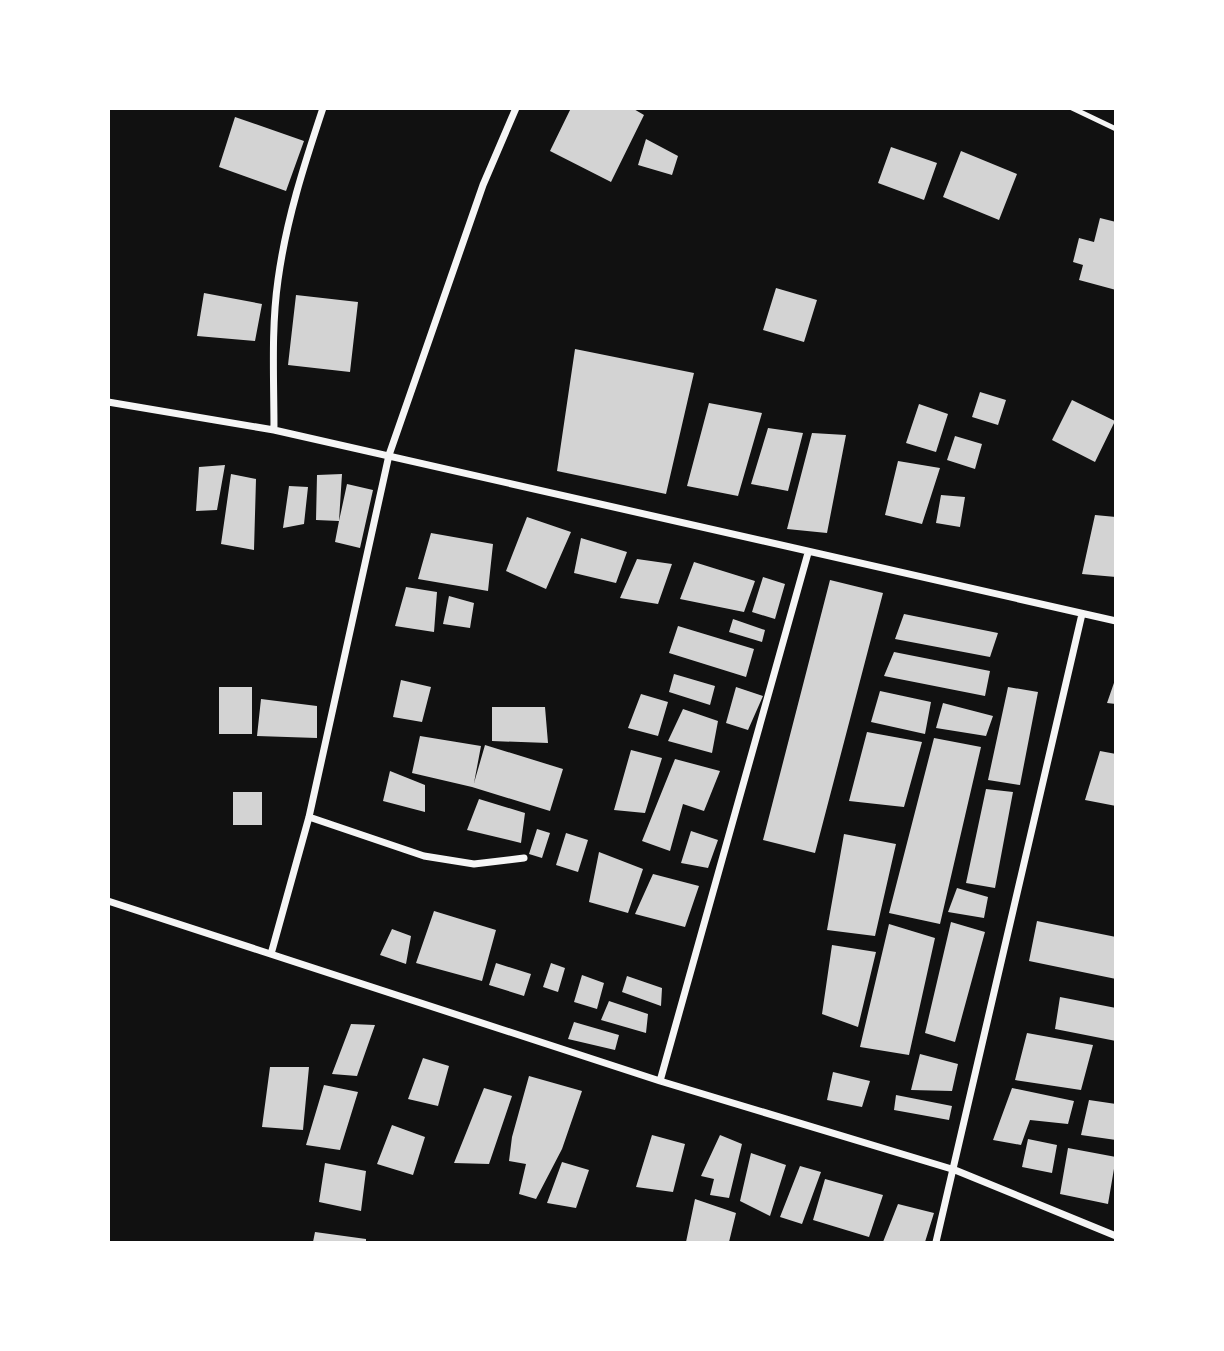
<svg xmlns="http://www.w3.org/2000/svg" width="1224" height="1351" viewBox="0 0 1224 1351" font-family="'Titillium Web',sans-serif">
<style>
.building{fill:#d3d3d3}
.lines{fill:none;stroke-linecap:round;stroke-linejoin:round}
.service{stroke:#f5f5f5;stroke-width:5}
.minor{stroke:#f5f5f5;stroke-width:7}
</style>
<rect width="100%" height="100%" fill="#111"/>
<path class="building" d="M571,108h61l12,7 -33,67 -61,-31z
M235,117l69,24 -18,50 -67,-24z
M646,139l32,17 -6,19 -34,-10z
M891,147l46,16 -13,37 -46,-17z
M961,151l56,23 -18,46 -56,-23z
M1100,218l16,4v68l-37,-10 4,-15 -10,-3 6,-24 15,4z
M776,288l41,12 -13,42 -41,-12z
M204,293l58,11 -7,37 -58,-5z
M296,295l62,7 -8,70 -62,-7z
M575,349l119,24 -28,121 -109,-23z
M980,392l26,8 -8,25 -26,-8z
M1072,400l43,21 -20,41 -43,-22z
M709,403l53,10 -24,83 -51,-10z
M919,404l29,10 -12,38 -30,-9z
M768,428l35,5 -15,58 -37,-7z
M812,433l34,2 -19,98 -40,-4z
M955,436l27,8 -7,25 -28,-9z
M898,461l42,7 -18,56 -37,-9z
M225,465l-8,45 -21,1 3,-44z
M231,474l25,5 -2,71 -33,-6z
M342,474l-3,47 8,-37 26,6 -13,58 -25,-6 4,-21 -23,-1 1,-45z
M289,486l19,1 -4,37 -21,4z
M941,495l24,2 -5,30 -24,-4z
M1095,515l21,2v60l-34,-3z
M527,517l44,15 -25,57 -40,-18z
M431,533l62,11 -5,47 -70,-12z
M581,538l46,14 -11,31 -42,-10z
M637,559l35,5 -14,40 -38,-6z
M694,562l61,19 -11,31 -64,-13z
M763,577l22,7 -10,35 -23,-7z
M830,580l53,13 -68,260 -52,-13z
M406,587l31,5 -3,40 -39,-6z
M449,596l25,7 -4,25 -27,-4z
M904,614l94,19 -8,24 -95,-18z
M733,619l32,11 -3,12 -33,-10z
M678,626l76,23 -8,28 -77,-24z
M894,652l96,19 -5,25 -101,-20z
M674,674l41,12 -5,19 -41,-13z
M401,680l30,7 -9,35 -29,-5z
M1115,680h1v24l-9,-1z
M219,687h33v47h-33z
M736,687l27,9 -15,34 -22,-7z
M1008,687l30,5 -18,93 -32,-5z
M880,691l51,11 -6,32 -54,-12z
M641,694l27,8 -10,34 -30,-8z
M261,699l56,7v32l-60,-2z
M943,703l50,13 -7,20 -50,-8z
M492,707h53l3,36 -56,-2z
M683,709l35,12 -6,32 -44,-12z
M867,732l55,10 -18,65 -55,-6z
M420,736l61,10 -7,37 11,-38 78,24 -13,42 -78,-24 -60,-14z
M934,738l47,9 -41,177 -51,-11z
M631,750l31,8 -17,55 -31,-3z
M1100,751l16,3v52l-31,-6z
M675,759l45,12 -16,40 -21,-7 -13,47 -28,-10z
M390,771l35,14v27l-42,-11z
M986,789l27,3 -18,96 -29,-5z
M233,792h29v33h-29z
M479,799l46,14 -4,30 -54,-13z
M537,829l13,4 -8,25 -13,-4z
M691,831l27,9 -10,28 -27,-5z
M566,833l22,7 -10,32 -22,-7z
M844,834l52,10 -21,92 -48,-6z
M599,852l44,17 -15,44 -39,-11z
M653,874l46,12 -14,41 -50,-13z
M957,888l31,9 -4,21 -36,-6z
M434,911l62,19 -14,51 -66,-18z
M1037,921l79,16v42l-87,-18z
M951,922l34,10 -30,110 -30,-9z
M889,924l46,14 -26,117 -49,-8z
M392,929l19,7 -5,28 -26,-9z
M832,945l44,7 -18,75 -36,-13z
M496,963l35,11 -7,22 -35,-11z
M551,963l14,5 -7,24 -15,-5z
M582,975l22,8 -7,26 -23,-7z
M627,976l35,12 -1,18 -39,-14z
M1060,997l56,11v33l-61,-12z
M609,1001l39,13 -2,19 -45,-13z
M574,1022l45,13 -4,15 -47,-11z
M351,1024l24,1 -18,51 -25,-2z
M1027,1033l66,12 -12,45 -66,-10z
M920,1054l38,10 -6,27 -41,-1z
M423,1058l26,8 -11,40 -30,-7z
M270,1067h39l-6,63 -41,-3z
M833,1072l37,9 -8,26 -35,-7z
M529,1076l53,15 -20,58 -26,50 -17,-5 7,-30 -17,-3 3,-24z
M324,1085l34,7 -18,58 -34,-5z
M484,1088l28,8 -23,68 -35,-1z
M1012,1088l62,13 -6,23 -38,-4 -9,25 -28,-5z
M896,1095l56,11 -3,14 -55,-10z
M1089,1100l27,4v36l-35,-5z
M392,1125l33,12 -12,38 -36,-11z
M652,1135l33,9 -12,48 -37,-5z
M720,1135l22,9 -13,54 -19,-3 4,-16 -13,-3z
M1028,1139l29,6 -5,28 -30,-6z
M1068,1148l48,9 -8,47 -48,-10z
M751,1153l35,12 -16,51 -30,-15z
M562,1162l27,8 -13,38 -29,-5z
M325,1163l41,8 -5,40 -42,-9z
M800,1166l21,6 -19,52 -22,-7z
M825,1179l58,16 -14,42 -56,-17z
M695,1199l41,14 -7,29h-43z
M898,1204l36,9 -9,29h-42z
M315,1232l51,7v3h-53z"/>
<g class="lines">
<path class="service" d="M1072,108l44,21"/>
<path class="minor" d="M108,402l166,28 842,191
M274,430c0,-50 -3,-101 4,-150 8,-59 26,-115 45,-172
M309,817l115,39 50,8 50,-6
M108,901l552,180 295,89 161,66
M271,954l38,-137 80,-362 94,-270 33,-77
M660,1081l148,-528
M936,1242l146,-628"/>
</g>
<rect width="1224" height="1351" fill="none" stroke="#ffffff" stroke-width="220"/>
</svg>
